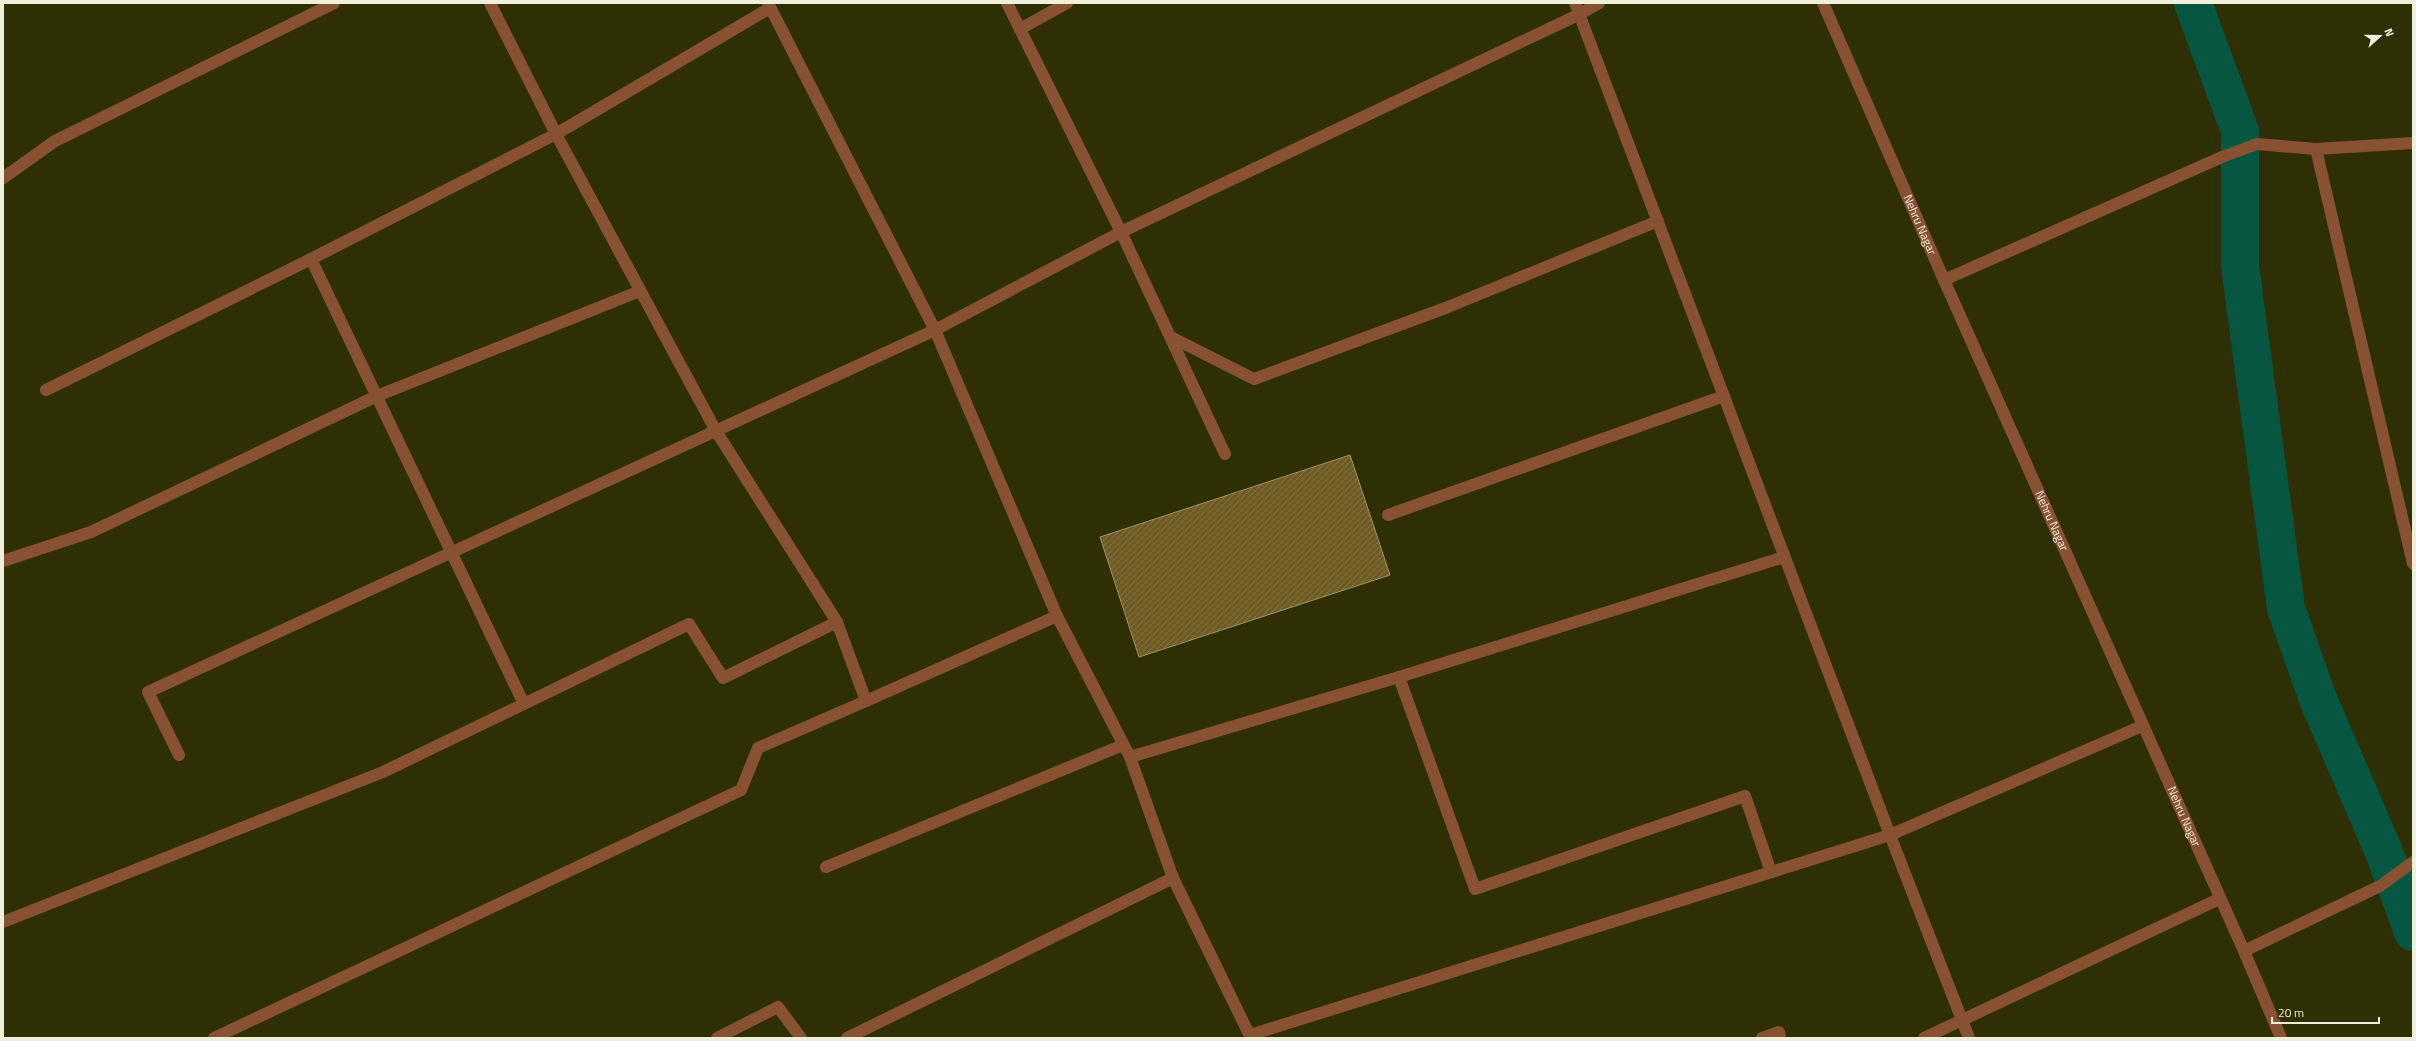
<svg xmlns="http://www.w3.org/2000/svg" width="2416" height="1041" viewBox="0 0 2416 1041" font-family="'Titillium Web',sans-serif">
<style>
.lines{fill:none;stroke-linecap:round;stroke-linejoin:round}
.canal{stroke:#065641;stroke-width:38}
.building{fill:url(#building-hatch);stroke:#a2936b}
.minor{stroke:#875132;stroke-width:12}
.labels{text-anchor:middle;stroke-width:3;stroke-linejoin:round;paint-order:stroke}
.street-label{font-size:12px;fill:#eef0d9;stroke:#2f2f06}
</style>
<defs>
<pattern id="building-hatch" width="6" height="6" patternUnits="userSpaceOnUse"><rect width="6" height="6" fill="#6f5b24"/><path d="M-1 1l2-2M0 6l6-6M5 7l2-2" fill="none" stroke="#847343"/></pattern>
</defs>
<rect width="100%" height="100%" fill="#2f2f06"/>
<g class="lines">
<path class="canal" d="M2193,3l47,128v135l46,342 32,91 66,153 29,80"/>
</g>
<path class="building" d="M1350,455l40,120 -251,82 -39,-120z"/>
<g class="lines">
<g class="minor">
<path d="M768,3l167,327 122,286 73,141 43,121 78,160"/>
<path d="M1007,3l114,229 104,222"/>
<path d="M1575,3l315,832 79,203"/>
<path id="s1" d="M1823,3l121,277 300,671 37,87"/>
<path d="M1020,29l47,-26"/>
<path d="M2316,149l97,415"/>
<path d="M3,178l52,-37 279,-138"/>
<path d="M311,259l213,445"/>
<path d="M1944,280l278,-123 35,-13 59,5 97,-6"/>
<path d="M1171,337l83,42 194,-72 210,-86"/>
<path d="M46,390l265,-131 245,-125 214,-126"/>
<path d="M1388,515l336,-119"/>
<path d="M3,561l88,-29 286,-136 263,-105"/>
<path d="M1399,677l76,212 270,-93 26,76"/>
<path d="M866,701l191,-85"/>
<path d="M179,755l-31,-63 787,-362 186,-98 459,-218 19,-11"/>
<path d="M1130,757l269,-80 385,-120"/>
<path d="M826,867l297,-122"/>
<path d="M3,922l380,-150 306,-148 34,54 114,-56"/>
<path d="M2244,951l136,-65 33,-24"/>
<path d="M1250,1035l640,-200 252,-109"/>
<path d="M214,1038l527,-248 17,-42 108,-47 -29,-79 -121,-191 -160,-297 -66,-131"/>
<path d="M717,1038l61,-31 23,31"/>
<path d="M847,1038l326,-160"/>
<path d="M1762,1038l17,-6 1,6"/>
<path d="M1924,1038l295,-139"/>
</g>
</g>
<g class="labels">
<g class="street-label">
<text dy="4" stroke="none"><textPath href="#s1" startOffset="242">Nehru Nagar</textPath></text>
<text dy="4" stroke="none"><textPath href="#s1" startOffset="566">Nehru Nagar</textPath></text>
<text dy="4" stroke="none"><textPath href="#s1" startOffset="890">Nehru Nagar</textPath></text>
</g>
</g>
<rect width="2416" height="1041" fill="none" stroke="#eef0d9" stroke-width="8"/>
<g transform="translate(2380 36) rotate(69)" stroke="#2f2f06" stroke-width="3" paint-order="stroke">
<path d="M0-3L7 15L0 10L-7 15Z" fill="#eef0d9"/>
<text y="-6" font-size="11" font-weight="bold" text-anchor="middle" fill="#eef0d9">N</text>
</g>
<path d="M2272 1017v6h107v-6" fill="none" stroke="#eef0d9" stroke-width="2"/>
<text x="2278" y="1017" font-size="12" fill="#eef0d9" stroke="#2f2f06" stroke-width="3" paint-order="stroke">20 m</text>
</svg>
